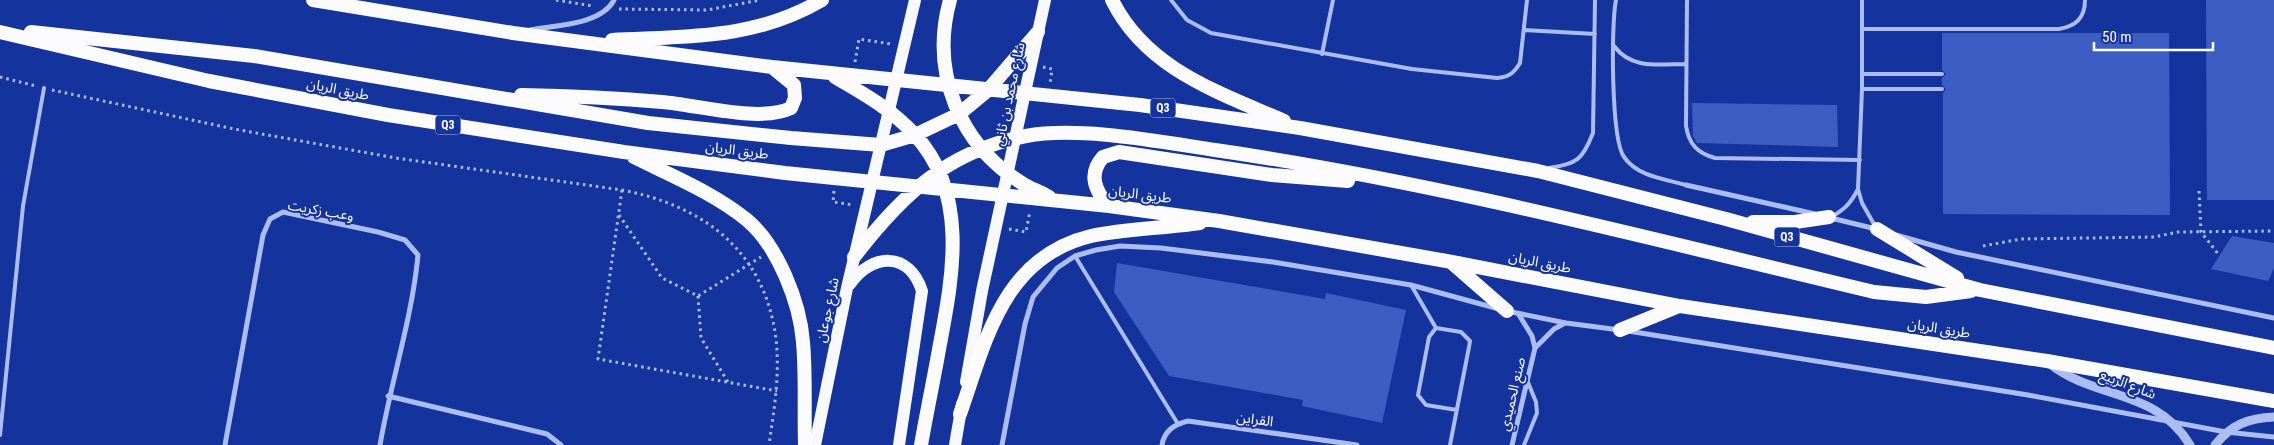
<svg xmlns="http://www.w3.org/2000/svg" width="2274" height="445" viewBox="0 0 2274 445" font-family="'Roboto Condensed','Noto Sans Arabic',sans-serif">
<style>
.building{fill:#3d5dc4}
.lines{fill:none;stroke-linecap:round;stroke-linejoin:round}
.path{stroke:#abbdf3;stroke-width:3;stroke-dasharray:2.5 4;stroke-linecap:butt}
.service{stroke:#abbdf3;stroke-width:4}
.minor{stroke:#abbdf3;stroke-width:5}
.tertiary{stroke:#abbdf3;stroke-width:9}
.primary{stroke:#f8f9ff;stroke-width:12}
.trunk{stroke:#fcfcff;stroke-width:14}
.labels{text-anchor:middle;stroke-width:4;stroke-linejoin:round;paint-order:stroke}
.shield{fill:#15339d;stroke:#b9c2e2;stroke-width:1}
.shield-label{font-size:12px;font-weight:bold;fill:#fff}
.street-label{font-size:14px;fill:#fff;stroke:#15339d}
</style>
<rect width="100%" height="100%" fill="#15339d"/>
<path class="building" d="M2206,0h68v200h-67z
M1942,33h227l1,182 -227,-1v-121l3,-4 -4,-4v-7l4,-4 -4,-4z
M1692,103l145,2 1,42 -141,-4 -4,-7z
M2232,236l42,7v25l-6,13 -57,-12z
M1117,263l208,36 1,-6 80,17 -24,113 -80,-17 1,-6 -134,-24 -55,-84z"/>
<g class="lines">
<path class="path" d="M556,0l37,6
M619,9l88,1 53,-10
M855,62l4,-23 32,5
M1043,67l9,2 -2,15
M0,77l36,9
M52,90l182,39 162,29 226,32c83,16 143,62 154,149 4,36 -2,71 -7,106
M622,190l-24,169 179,32
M834,191l-1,11 21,3
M2199,191l2,41 18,23
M619,215l43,63 36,18 63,-39
M1009,229l17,3 4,-21
M1983,246l38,-7 133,-2 24,-5 96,-1
M698,296l3,42 27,44"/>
<path class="service" d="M1171,0l16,20 24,13 201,36 85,9c12,-1 17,-5 23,-15l7,-63
M1616,0c-5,24 -5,139 8,157 14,20 41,22 62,28
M1687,0l-1,126c3,18 11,27 29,32l145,2
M1862,0v89l-4,100 4,14 13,23
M1862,29h197c17,-3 26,-11 26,-29
M1524,30l71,4
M1614,46c18,24 45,18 72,18
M1322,54l11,-54
M1862,74h80
M1862,89h80
M1549,168c28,-5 33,-7 44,-35l2,-133
M1831,217c13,-7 20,-14 27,-28
M1075,256l103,168
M1411,285l25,43
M0,435l23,-229 21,-118
M1450,445l19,-98 1,-6 -9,-9 -25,-4 -7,9 -11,58 8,10 31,5
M1524,445l13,-32 -1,-11 -9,-22"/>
<path class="minor" d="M530,30c25,-5 71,-5 84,-30
M1686,185l129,29
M1831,218l45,11
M1896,235l60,17 318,66
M1507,311l59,12 54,7
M1519,315l13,21 3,12
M1628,331l400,64 198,37 48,5
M388,396l159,38 14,11
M225,445l38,-210 7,-16 13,-7 95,20 27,8 13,15c-6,64 -27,126 -38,190
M1002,445l23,-121 8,-27 24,-29 18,-12 21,-6 24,-4 41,2 112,14 138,23 88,24
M1162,445c2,-14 13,-21 26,-24l169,24
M1512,445l23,-97 19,-19 11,-6"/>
<path class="tertiary" d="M2049,363c45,37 107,25 141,82
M2215,445c16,-20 33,-27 59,-28"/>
<path class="primary" d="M850,284c22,-31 59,-33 72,7l-23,154
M966,382l16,-91 63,-291
M815,445l32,-157 68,-288
M955,445l7,-41"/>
<path class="trunk" d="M313,0l200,33 259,34 368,38 160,23 238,43 188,48 254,71 294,58
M950,0c-20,72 9,146 75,185 7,4 16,7 24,12
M1112,0c34,69 106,92 172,121
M0,32l209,49 179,34 236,37 161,21 324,33 110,15 233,41 228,44 367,55 227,40
M31,32l223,24 394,67 143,15 90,7 34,-10 44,-21 29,-24 50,-58
M612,40c75,-4 142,0 210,-40
M835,77c30,18 55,31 79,57 55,58 39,141 26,210 -6,34 -13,67 -19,101
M521,95c47,1 94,3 141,7 36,3 98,21 129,6l4,-10 -1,-13 -22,-18
M634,157c38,19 80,36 113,63 31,26 53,83 56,122 3,34 1,69 2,103
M1109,206c-14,-15 -21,-32 -6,-49l16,-5 153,23 76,6
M1753,222h42l34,-5
M1877,229l80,49
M854,257c47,-61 93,-106 172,-121 53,-10 135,6 189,14 222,32 440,90 659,142l52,5 45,-6
M1452,263l55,48
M1620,330l59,-24
M960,414c26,-74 43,-157 131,-178 33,-7 75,-8 109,-13"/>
</g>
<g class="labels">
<g class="shield">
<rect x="1150.5" y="98.5" width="25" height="19" rx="4"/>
<rect x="435.5" y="115.5" width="25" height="19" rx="4"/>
<rect x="1774.5" y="227.5" width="25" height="19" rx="4"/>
</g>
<g class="shield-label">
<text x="1163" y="112">Q3</text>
<text x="448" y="129">Q3</text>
<text x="1787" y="241">Q3</text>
</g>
<g class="street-label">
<text transform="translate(338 89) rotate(11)" y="5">طريق الريان</text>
<text transform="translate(1009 94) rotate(-78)" y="5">شارع محمد بن ثاني</text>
<text transform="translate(737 150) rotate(7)" y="5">طريق الريان</text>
<text transform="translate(1140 194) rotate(7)" y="5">طريق الريان</text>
<text transform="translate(321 210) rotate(10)" y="5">وعب زكريت</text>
<text transform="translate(1540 262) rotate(11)" y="5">طريق الريان</text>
<text transform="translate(827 310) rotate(-78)" y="5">شارع جوعان</text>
<text transform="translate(1939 328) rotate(9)" y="5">طريق الريان</text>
<text transform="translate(2128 384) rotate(21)" y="5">شارع الربيع</text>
<text transform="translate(1512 394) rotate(-77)" y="5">صنع الحميدي</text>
<text transform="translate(1255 419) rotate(8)" y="5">القراين</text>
</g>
</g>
<path d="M2094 42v8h119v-8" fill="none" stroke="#ffffff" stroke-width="2.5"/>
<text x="2102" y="42" font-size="15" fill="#ffffff" stroke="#15339d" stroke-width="4" paint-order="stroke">50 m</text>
</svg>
